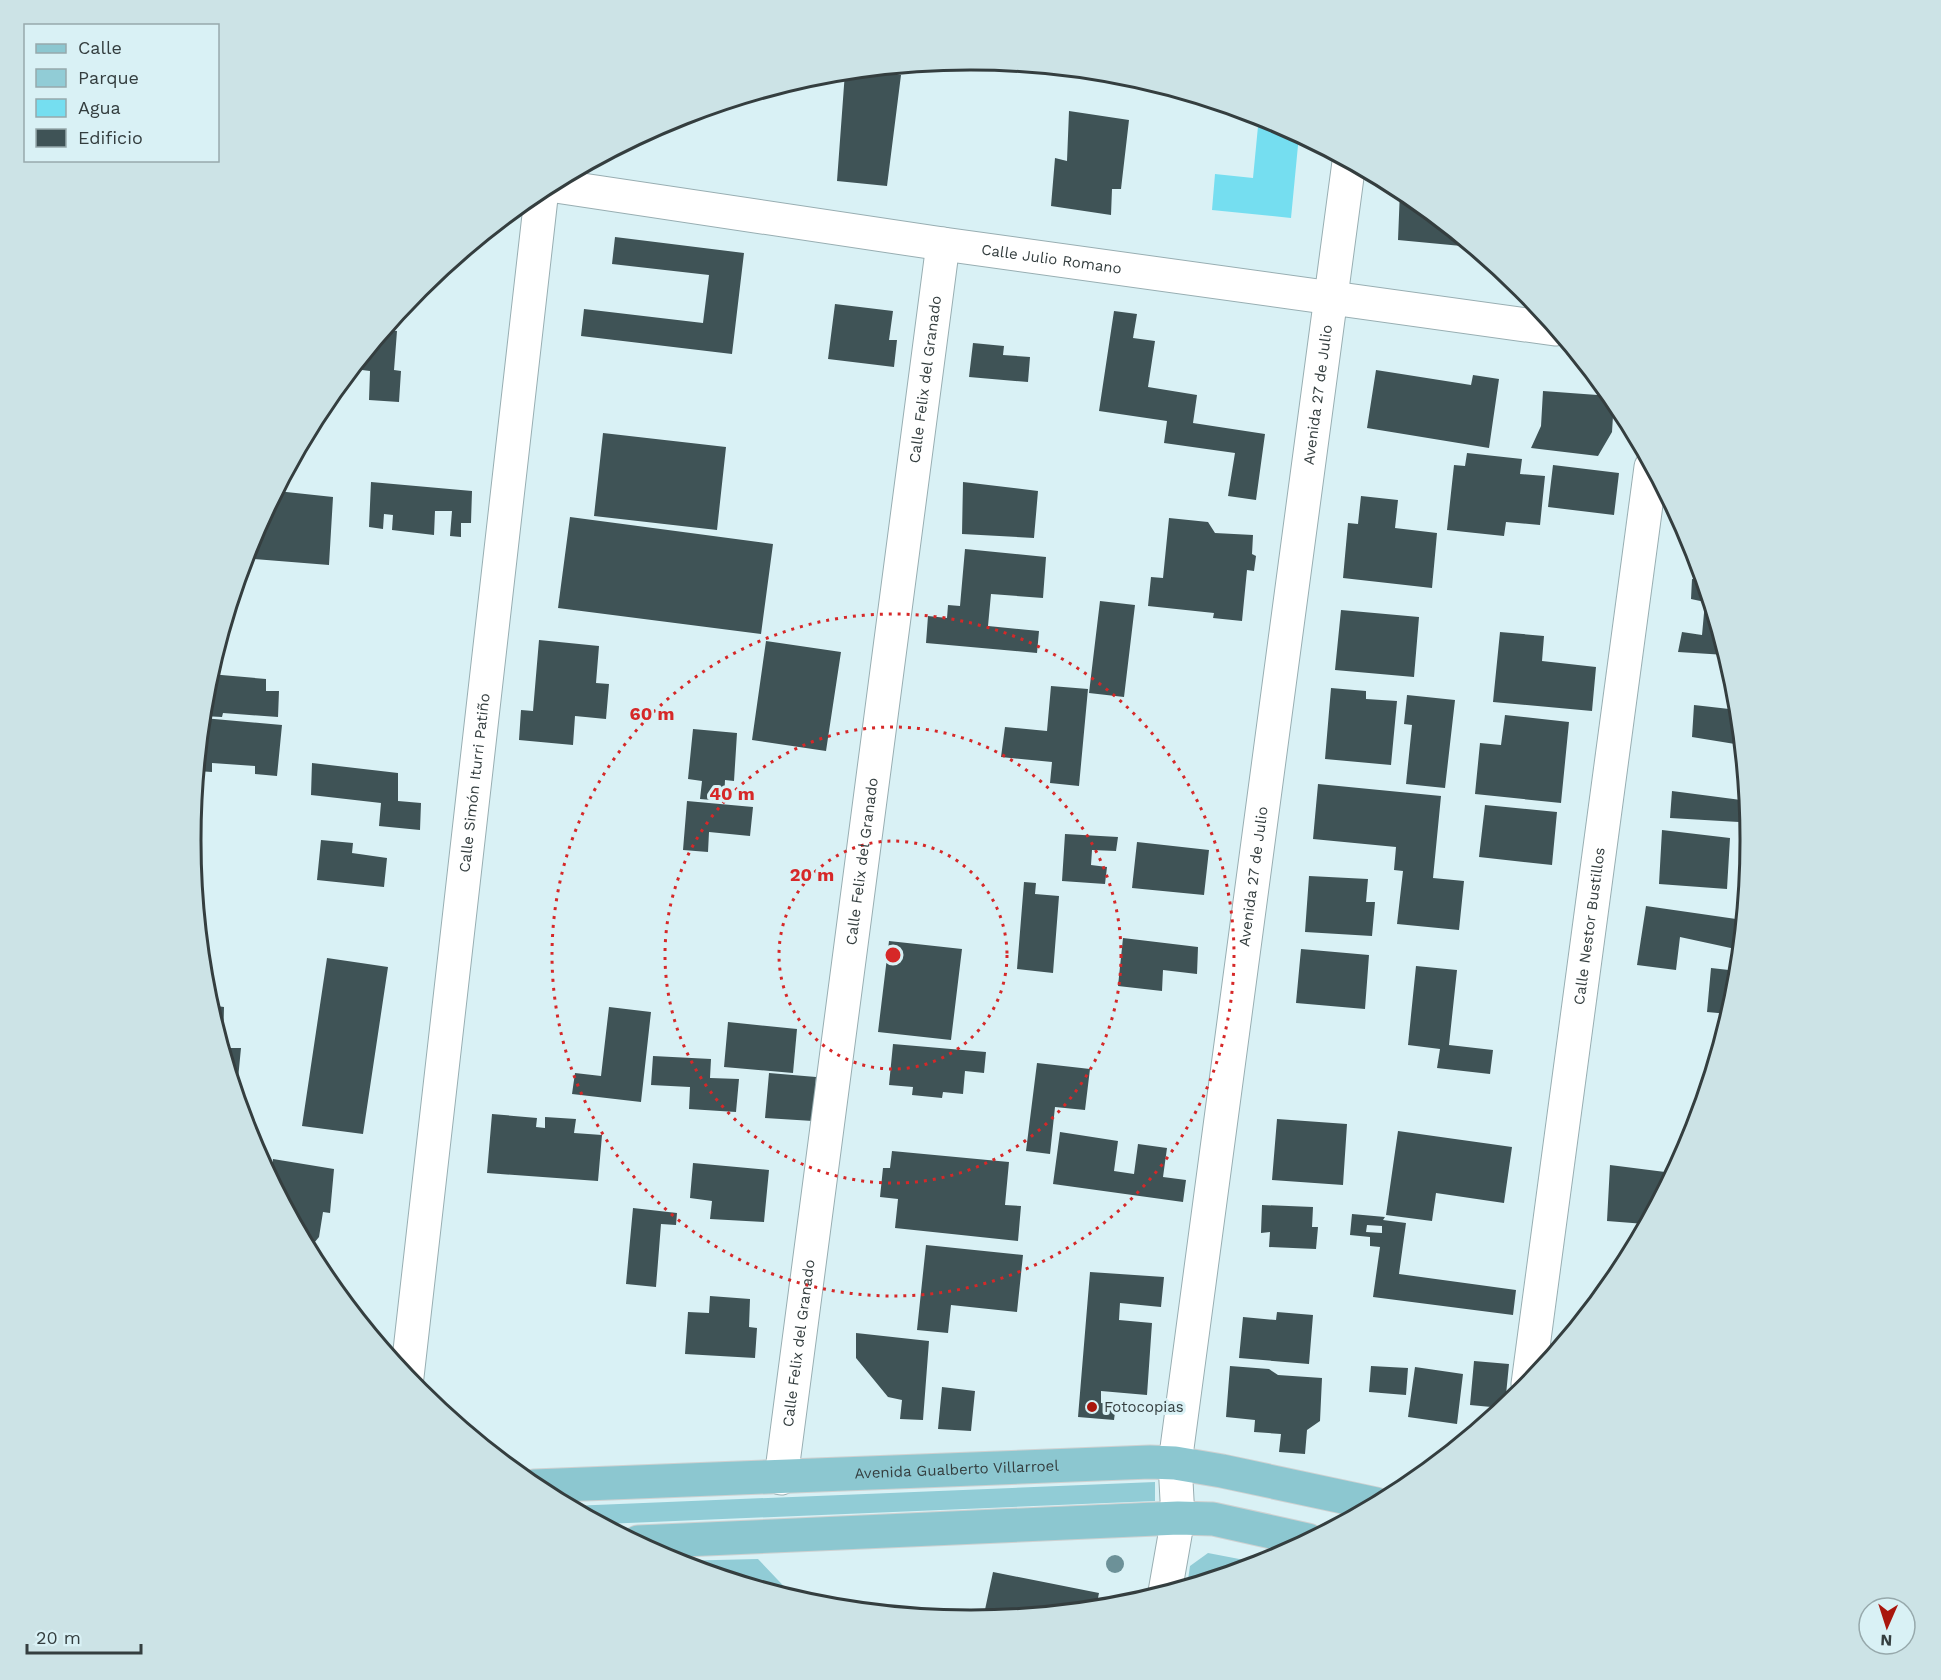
<svg xmlns="http://www.w3.org/2000/svg" width="1941" height="1680" viewBox="0 0 1941 1680" font-family="'Work Sans',sans-serif">
<style>
.green{fill:#91ccd6}
.water{fill:#75def0}
.building{fill:#3f5356;fill-rule:evenodd}
.lines{fill:none;stroke-linecap:round;stroke-linejoin:round}
.minor-casing{stroke:#98aeb2;stroke-width:35}
.major-casing{stroke:#ced1d1;stroke-width:35}
.minor{stroke:#fff;stroke-width:33}
.major{stroke:#8cc7d0;stroke-width:33}
.tree{fill:#6c9198}
.ring{fill:none;stroke:#d62828;stroke-width:3;stroke-dasharray:3 6}
.poi-dot{fill:#a9160d;stroke:#d9f1f5;stroke-width:2}
.labels{text-anchor:middle;stroke-width:6;stroke-linejoin:round;paint-order:stroke}
.street-label{font-size:15px;fill:#343e3f;stroke:#d9f1f5}
.poi-label{font-size:15px;fill:#343e3f;stroke:#d9f1f5;text-anchor:start}
.rim{fill:none;stroke:#343e3f;stroke-width:3}
.centre{fill:#d62828;stroke:#d9f1f5;stroke-width:3}
.ring-label{font-size:18px;text-anchor:middle;font-weight:bold;fill:#d62828;stroke:#d9f1f5;stroke-width:6;stroke-linejoin:round;paint-order:stroke}
</style>
<rect width="100%" height="100%" fill="#d9f1f5"/>
<path class="green" d="M1155,1482v19l-551,23 -33,-18z
M1208,1553l52,10 -73,23 3,-20z
M758,1559l37,39 -121,-37z"/>
<path class="water" d="M1259,116l10,4 30,15 -8,83 -79,-8 3,-36 38,4z"/>
<path class="building" d="M884,69l-1,3 18,3 -14,111 -50,-5 8,-109z
M1069,111l60,9 -8,69h-9l-1,26 -60,-9 4,-48 12,3z
M1400,190l4,2 68,55 -74,-7z
M615,237l129,16 -12,101 -151,-18 3,-27 119,14 6,-48 -97,-11z
M835,304l58,7 -4,29h8l-3,27 -66,-8z
M1114,311l23,3 -4,24 22,3 -7,46 49,8 -4,28 72,11 -9,66 -28,-4 7,-43 -71,-10 3,-22 -68,-10z
M385,330l12,1 -3,39 7,1 -2,31 -30,-2 1,-29 -8,-1 1,-14z
M973,343l31,3 -1,9 27,2 -2,25 -59,-5z
M1376,370l95,15 2,-10 26,4 -10,69 -122,-20z
M1543,391l68,5 3,4 -2,32 -14,24 -67,-8 10,-22z
M603,433l123,14 -9,83 -123,-14z
M1467,453l55,6 -2,15 25,2 -5,49 -34,-3 -2,14 -57,-6 7,-65 11,1z
M1553,465l66,8 -5,42 -66,-8z
M371,482l101,9 -1,32h-10v14l-11,-1 2,-25h-17l-1,24 -42,-5 1,-15 -9,-1 -1,15 -14,-2z
M963,482l75,9 -4,47 -72,-4z
M277,491l56,6 -4,68 -76,-6 1,-26z
M1361,496l37,4 -3,28 42,5 -5,55 -89,-10 5,-55 10,1z
M570,517l203,27 -12,90 -203,-26z
M1169,518l39,4 7,11 38,2 -1,19 4,2 -2,15 -7,-1 -5,51 -29,-3 1,-5 -66,-7 3,-29 12,1z
M965,549l81,8 -3,41 -52,-4 -3,32 51,5 -2,22 -111,-10 2,-27 19,2 1,-13 12,1z
M1692,579l11,1 23,75 -48,-3 4,-20 20,3 3,-33 -14,-3z
M1100,601l35,4 -11,92 -35,-4z
M1341,610l78,7 -5,60 -79,-7z
M1500,632l44,4 -2,25 54,6 -4,44 -99,-9z
M539,640l60,6 -3,37 13,1 -3,35 -31,-3 -2,29 -54,-5 2,-30 12,1z
M766,641l75,11 -15,99 -74,-11z
M210,674l56,5v12h13l-1,26 -55,-4 -1,4 -19,-1 3,-29z
M1051,686l37,3 -9,97 -29,-3 2,-21 -51,-5 4,-30 42,4z
M1331,688l35,3v8l31,2 -6,64 -66,-6z
M1407,695l48,5 -10,88 -39,-4 6,-59 -8,-1z
M1694,705l44,5 3,35 -49,-8z
M1505,715l64,7 -8,81 -86,-9 5,-51 21,2z
M203,718l79,7 -5,51 -22,-2v-8l-43,-3v9l-15,-1z
M693,729l44,4 -3,48 -9,-1 -1,21 -24,-2 2,-18 -14,-2z
M312,763l86,10v28l23,2 -1,27 -41,-4 2,-23 -70,-8z
M1318,784l123,12 -8,82 31,3 -5,49 -62,-6 6,-53 -9,-1 2,-23 -83,-8z
M1672,791l69,9 -2,22 -69,-4z
M687,801l66,6 -3,29 -41,-4 -1,20 -25,-2z
M1485,805l72,7 -5,53 -73,-8z
M1662,830l68,8 -3,51 -68,-5z
M1065,834l53,3 -2,14 -24,-1 -1,15 16,2 -2,17 -43,-3z
M321,840l32,3 -1,10 35,5 -3,29 -67,-7z
M1137,842l72,8 -5,45 -72,-7z
M1309,876l59,3 -2,23h9l-3,34 -67,-4z
M1024,882l12,1 -1,11 24,2 -6,77 -36,-4z
M1646,906l97,14 -3,30 -60,-13 -4,33 -39,-5z
M1123,938l75,9 -1,27 -34,-4 -1,21 -44,-5z
M889,941l73,8 -11,91 -73,-8z
M1301,949l68,6 -4,54 -69,-6z
M327,958l61,9 -25,167 -61,-8z
M1416,966l41,4 -8,75 44,5 -3,24 -53,-6 3,-19 -32,-4z
M1711,968l27,3 -3,22 -6,21 -22,-2z
M209,1005l15,2 -1,41h-1z
M609,1007l42,5 -10,90 -69,-8 3,-21 26,3z
M728,1022l69,7 -4,44 -69,-6z
M893,1044l93,8 -2,21 -19,-2 -2,23 -20,-2 -1,6 -30,-3 1,-8 -24,-2z
M222,1048h19l-3,31h-6z
M653,1056l58,3 -1,19 29,1 -3,33 -47,-3 1,-22 -39,-2z
M1037,1063l53,6 -5,41 -30,-3 -5,47 -24,-3z
M769,1073l47,4 -3,44 -48,-3z
M492,1114l45,4 -1,9 9,1v-11l31,2 -2,14 28,2 -4,46 -111,-8z
M1277,1119l70,5 -4,61 -71,-5z
M1398,1131l114,16 -8,56 -68,-10 -4,28 -46,-6z
M1060,1132l58,9 -4,30 20,3 4,-30 29,4 -4,29 23,3 -3,22 -130,-18z
M892,1151l117,11 -4,43 16,1 -3,35 -123,-13 3,-29 -18,-2 3,-29h7z
M273,1159l61,10 -4,44 -7,-1 -4,25 -5,6 -8,1 -35,-67z
M693,1163l76,7 -5,52 -54,-3 2,-18 -22,-3z
M1610,1165l63,8 -28,51 -38,-3z
M1262,1205l51,2 -1,20h6l-2,22 -47,-2 1,-15 -9,1z
M633,1208l44,5 -1,12 -15,-1 -5,63 -30,-3z
M1352,1214l33,3 -2,3 23,3 -7,51 117,16 -3,25 -140,-18 7,-50 -10,-1v-9l-20,-2zM1367,1225l15,1v7l-16,-1z
M926,1245l97,10 -6,57 -66,-7 -3,28 -31,-3z
M1090,1272l74,5 -3,30 -41,-4 -1,17 33,3 -5,72 -46,-4v12l15,1 -2,16 -36,-3z
M710,1296l40,3 -1,28 8,1 -2,30 -70,-4 3,-42 21,1z
M1277,1312l36,3 -4,49 -70,-6 4,-41 33,3z
M856,1333l73,8 -6,79 -23,-1 2,-19 -14,-3 -32,-39z
M1474,1361l35,3 -4,41 -3,3 -32,-3z
M1230,1366l39,3 9,6 44,3 -2,43 -13,9 -2,24 -26,-2 2,-18 -27,-2 1,-12 -29,-3z
M1371,1366l37,2 -2,27 -37,-3z
M1415,1367l48,7 -6,50 -49,-7z
M942,1387l33,4 -4,40 -33,-2z
M993,1572l106,21 -3,15 -113,11z"/>
<g class="lines">
<g class="minor-casing">
<g id="minor">
<path id="s1" d="M549,185l394,59 612,85"/>
<path id="s2" d="M407,1377l135,-1188"/>
<path id="s3" d="M1528,1384l123,-917"/>
<path id="s4" d="M781,1478l162,-1234"/>
<path id="s5" d="M1165,1592l13,-74 -3,-55 174,-1301"/>
</g>
</g>
<g class="major-casing">
<g id="major">
<path id="s6" d="M534,1486l616,-24 25,1 47,8 154,33"/>
<path d="M638,1542l540,-24 35,1 95,21"/>
</g>
</g>
<use href="#minor" class="minor"/>
<use href="#major" class="major"/>
</g>
<circle class="tree" cx="1115" cy="1564" r="9"/>
<g class="ring">
<circle cx="893" cy="955" r="114"/>
<circle cx="893" cy="955" r="228"/>
<circle cx="893" cy="955" r="341"/>
</g>
<circle class="poi-dot" cx="1092" cy="1407" r="6"/>
<g class="labels">
<g class="street-label">
<text dy="5" stroke="none"><textPath href="#s1" startOffset="508">Calle Julio Romano</textPath></text>
<text dy="5" stroke="none"><textPath href="#s4" startOffset="1108">Calle Felix del Granado</textPath></text>
<text dy="5" stroke="none"><textPath href="#s5" startOffset="1208">Avenida 27 de Julio</textPath></text>
<text dy="5" stroke="none"><textPath href="#s2" startOffset="598">Calle Simón Iturri Patiño</textPath></text>
<text dy="5" stroke="none"><textPath href="#s4" startOffset="622">Calle Felix del Granado</textPath></text>
<text dy="5" stroke="none"><textPath href="#s5" startOffset="722">Avenida 27 de Julio</textPath></text>
<text dy="5" stroke="none"><textPath href="#s3" startOffset="462">Calle Nestor Bustillos</textPath></text>
<text dy="5" stroke="none"><textPath href="#s4" startOffset="136">Calle Felix del Granado</textPath></text>
<text dy="5" stroke="none"><textPath href="#s6" startOffset="423">Avenida Gualberto Villarroel</textPath></text>
</g>
<g class="poi-label">
<text x="1104" y="1412">Fotocopias</text>
</g>
</g>
<path d="M0 0H1941V1680H0ZM970 70H971A769 769 0 0 1 1740 839V841A769 769 0 0 1 971 1610H970A769 769 0 0 1 201 841V839A769 769 0 0 1 970 70Z" fill="#cce3e6" fill-rule="evenodd"/>
<path class="rim" d="M970 70H971A769 769 0 0 1 1740 839V841A769 769 0 0 1 971 1610H970A769 769 0 0 1 201 841V839A769 769 0 0 1 970 70Z"/>
<circle cx="893" cy="955" r="9" class="centre"/>
<g class="ring-label">
<text x="652" y="720">60 m</text>
<text x="732" y="800">40 m</text>
<text x="812" y="881">20 m</text>
</g>
<rect x="24" y="24" width="195" height="138" fill="#d9f1f5" stroke="#97a9ac" stroke-width="1.5"/>
<rect x="36" y="44" width="30" height="9" fill="#8cc7d0" stroke="#97a9ac" stroke-width="1.5"/>
<text x="78" y="54" font-size="18" fill="#343e3f">Calle</text>
<rect x="36" y="69" width="30" height="18" fill="#91ccd6" stroke="#97a9ac" stroke-width="1.5"/>
<text x="78" y="84" font-size="18" fill="#343e3f">Parque</text>
<rect x="36" y="99" width="30" height="18" fill="#75def0" stroke="#97a9ac" stroke-width="1.5"/>
<text x="78" y="114" font-size="18" fill="#343e3f">Agua</text>
<rect x="36" y="129" width="30" height="18" fill="#3f5356" stroke="#97a9ac" stroke-width="1.5"/>
<text x="78" y="144" font-size="18" fill="#343e3f">Edificio</text>
<g transform="translate(1887 1626) rotate(183)"><circle r="28" fill="#d9f1f5" stroke="#97a9ac" stroke-width="1.5"/>
<path d="M0-4.5L10 22L0 15L-10 22Z" fill="#a9160d"/>
<text y="-9" font-size="16" font-weight="bold" text-anchor="middle" fill="#343e3f">N</text>
</g>
<path d="M27 1644v9h114v-9" fill="none" stroke="#343e3f" stroke-width="3"/>
<text x="36" y="1644" font-size="18" fill="#343e3f" stroke="#d9f1f5" stroke-width="4.5" paint-order="stroke">20 m</text>
</svg>
